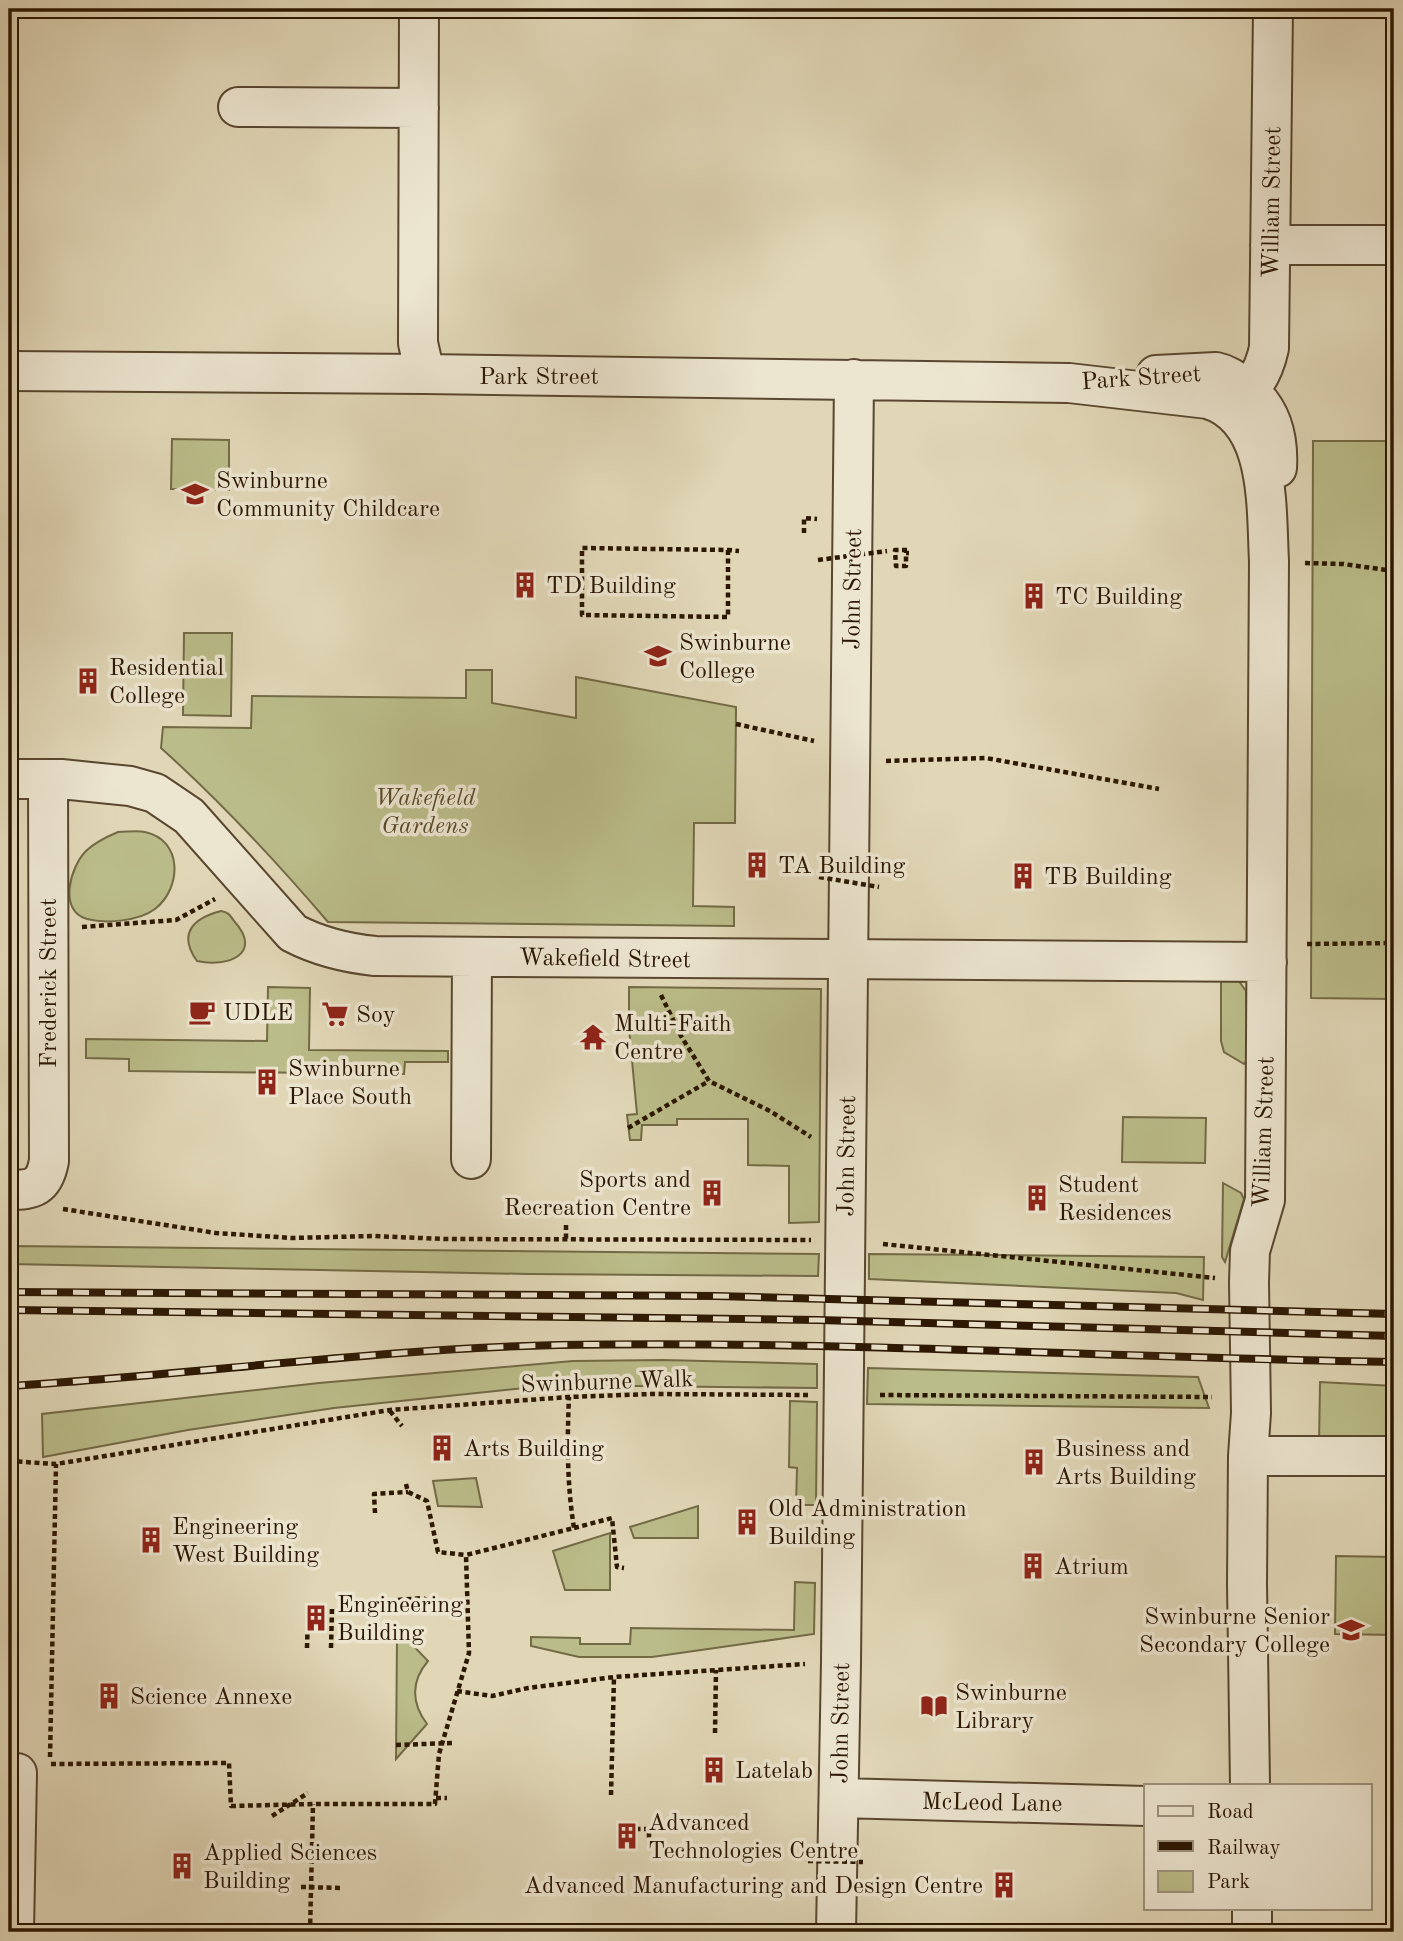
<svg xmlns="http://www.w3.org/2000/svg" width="1403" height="1941" viewBox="0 0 1403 1941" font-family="'Old Standard TT',serif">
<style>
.green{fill:#babc89;stroke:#736a46;stroke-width:2}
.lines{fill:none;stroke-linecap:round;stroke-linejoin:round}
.minor-casing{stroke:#59472f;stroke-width:42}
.path{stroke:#2c1702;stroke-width:4.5;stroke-dasharray:5 3.5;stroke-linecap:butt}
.minor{stroke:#ece5d0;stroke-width:38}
.rail-casing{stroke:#2c1702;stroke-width:8}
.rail{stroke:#ece5d0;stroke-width:5;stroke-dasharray:16;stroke-linecap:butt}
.path-bridge{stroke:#2c1702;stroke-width:4.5;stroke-dasharray:5 3.5;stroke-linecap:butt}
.labels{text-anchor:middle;stroke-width:7;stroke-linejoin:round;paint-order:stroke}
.street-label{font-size:24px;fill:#2c1702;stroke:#ece5d0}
.poi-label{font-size:24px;fill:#2c1702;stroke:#ece5d0;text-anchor:start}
.park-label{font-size:24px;font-style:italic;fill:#57492a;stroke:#ece5d0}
</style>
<rect width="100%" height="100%" fill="#e1d7b7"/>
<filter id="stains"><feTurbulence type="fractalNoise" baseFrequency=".00286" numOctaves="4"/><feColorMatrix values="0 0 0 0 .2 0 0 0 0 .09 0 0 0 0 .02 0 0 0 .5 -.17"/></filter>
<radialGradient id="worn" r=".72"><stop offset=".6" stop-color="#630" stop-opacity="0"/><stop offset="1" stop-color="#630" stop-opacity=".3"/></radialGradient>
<path class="green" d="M172,439l57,1v50l-58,-1z
M1313,441h81v558l-83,-1z
M184,633h48l-1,83 -48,-1z
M466,670h26v33l84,15v-41l160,30 -1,116h-41l-1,83 41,1v19l-406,-4c-53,-62 -107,-120 -167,-174l2,-21 88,1 1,-32 214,2z
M9,816h4l-2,175h-2z
M118,832c9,0 19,-2 27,0 38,8 37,56 10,77 -16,12 -49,15 -68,10 -29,-8 -17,-52 -1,-68 9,-9 20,-14 32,-19z
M221,911c7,1 9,4 13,10 30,33 -7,47 -37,40 -20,-28 -3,-43 24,-50z
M1236,977l10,14 2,67 -4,6 -20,-12 -3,-11v-63z
M268,987l42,1 -1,62 139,1v11h-43l-1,12 -275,-3v-12l-43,-1v-19l181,2z
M629,987l192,2 -2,233 -30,1v-57l-41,-1v-46h-71v6h-35l-1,15h-11l-3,-25 10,-1 -8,-86z
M1123,1117l83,1 -1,45 -83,-1z
M1223,1183l18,10 3,6 -19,63 -3,-5z
M9,1246l810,8 -1,22 -290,-2 -519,-10z
M869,1254l335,3 -1,43 -27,-7 -307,-14z
M664,1360l153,4v24l-264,-3 -219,23 -146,22 -145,27 -1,-43 277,-31 254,-22z
M868,1368l330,9 11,31 -342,-4z
M1320,1382l74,4v61l-75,-1z
M790,1401l27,1 -1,103h-20l1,-37 -8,-1z
M476,1478l6,29 -44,-1 -5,-25z
M698,1506v32h-64l-4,-11z
M610,1533v57h-45l-12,-39z
M1336,1556l58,1v78l-59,-1z
M795,1582l20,1 -1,51 -162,23h-73l-48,-11v-9l49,1v6h50l1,-16 163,2z
M403,1635l25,26c-17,20 -17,42 -1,63l-31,35 1,-123z"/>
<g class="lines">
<g class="minor-casing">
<path id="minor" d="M419,9l-1,334 7,31
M238,107l181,1
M1270,245h124
M9,371l416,3 644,9 139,16c64,19 58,109 61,162l-4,639 -15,51 -1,31 2,131 -3,43 -1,128 3,201
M1156,375l60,-3c10,2 17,7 25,13 29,20 38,49 36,83
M1230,408c21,-17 33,-32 39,-60l4,-339
M9,779h52l69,7 25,7 34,23 104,117c27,14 52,20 82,23l892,6
M471,1159l1,-202
M9,1190c25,0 35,-3 40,-29l-1,-382
M1248,1456h146
M839,1798l307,8
M14,1932l3,-159
M836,1932l5,-270 13,-1283
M1252,1932v-24"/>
</g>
<path class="path" d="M804,533v-15l13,1
M728,550v67l-146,-2v-67l146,2 11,1
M907,550h-12l1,16h10v-13h3
M1305,563l38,1 51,7
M736,724l78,17
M886,761l100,-3 173,31
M82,927l94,-7 39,-21
M1307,944l87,-1
M661,995l20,41 28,45 61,30 41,26
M628,1128l81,-47
M63,1209l153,24 76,5 81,-2 71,3 367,1
M566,1225v14
M883,1244l332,34
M880,1395l332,2
M390,1411l12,15
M9,1461l47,3 334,-54 179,-13 82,-3 157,1
M406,1484l2,8 19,9 11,51 28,3
M375,1513l-1,-19 34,-2
M574,1528l38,-10 5,49 7,1
M398,1600l25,-2 7,4 36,1
M307,1648l1,-38
M331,1648l1,-39
M457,1691l35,5 36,-8 86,-11 191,-13
M715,1733l1,-63
M50,1757l6,-293
M51,1764l178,-1 2,43 82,-2h122l4,-50 30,-101 -3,-98 108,-27c-7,-43 -7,-87 -5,-131
M611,1795l3,-118
M436,1798h11
M627,1846v-17h22v19
M310,1932l3,-128"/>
<use href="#minor" class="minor"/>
<g class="rail-casing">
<path id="rail" d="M9,1292l706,4 679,18
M9,1310l809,10 576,16
M9,1386c183,-11 365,-37 549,-41 279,-5 558,13 836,17"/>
</g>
<use href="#rail" class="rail"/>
<path class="path-bridge" d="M818,560l69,-9
M819,877l60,10
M396,1745l56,-2
M272,1816l36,-23
M808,1861l55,1
M301,1887l41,1"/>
</g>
<defs>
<g id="school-bare" transform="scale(2.1)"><path d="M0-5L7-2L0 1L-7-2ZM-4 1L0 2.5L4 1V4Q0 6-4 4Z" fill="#8f2418" stroke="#ece5d0" stroke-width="2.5" paint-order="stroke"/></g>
<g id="building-bare" transform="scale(2.1)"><path d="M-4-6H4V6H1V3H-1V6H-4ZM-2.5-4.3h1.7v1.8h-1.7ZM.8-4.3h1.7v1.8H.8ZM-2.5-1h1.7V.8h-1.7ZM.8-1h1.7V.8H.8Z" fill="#8f2418" stroke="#ece5d0" stroke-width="2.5" paint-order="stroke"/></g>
<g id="university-bare" transform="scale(2.1)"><path d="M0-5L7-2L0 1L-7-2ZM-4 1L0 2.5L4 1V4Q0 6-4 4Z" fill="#8f2418" stroke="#ece5d0" stroke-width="2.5" paint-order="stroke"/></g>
<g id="cafe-bare" transform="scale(2.1)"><path d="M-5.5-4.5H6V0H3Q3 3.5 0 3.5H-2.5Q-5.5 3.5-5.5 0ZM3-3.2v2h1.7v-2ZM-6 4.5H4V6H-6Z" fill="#8f2418" stroke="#ece5d0" stroke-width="2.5" paint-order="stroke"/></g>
<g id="supermarket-bare" transform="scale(2.1)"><path d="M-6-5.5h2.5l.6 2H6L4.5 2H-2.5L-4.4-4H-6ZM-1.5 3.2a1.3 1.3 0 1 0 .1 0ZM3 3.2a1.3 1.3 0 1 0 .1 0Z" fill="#8f2418" stroke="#ece5d0" stroke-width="2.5" paint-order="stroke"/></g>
<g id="temple-bare" transform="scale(2.1)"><path d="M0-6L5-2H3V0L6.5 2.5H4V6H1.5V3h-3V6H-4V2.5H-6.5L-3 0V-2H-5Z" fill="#8f2418" stroke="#ece5d0" stroke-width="2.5" paint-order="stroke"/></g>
<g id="library-bare" transform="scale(2.1)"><path d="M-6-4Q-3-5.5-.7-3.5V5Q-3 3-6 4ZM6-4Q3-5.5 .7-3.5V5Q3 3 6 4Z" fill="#8f2418" stroke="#ece5d0" stroke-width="2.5" paint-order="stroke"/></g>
</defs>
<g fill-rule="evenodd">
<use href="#school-bare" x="195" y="494"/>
<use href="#building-bare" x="525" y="585"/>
<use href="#building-bare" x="1034" y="596"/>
<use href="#university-bare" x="658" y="656"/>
<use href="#building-bare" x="88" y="681"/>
<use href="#building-bare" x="757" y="865"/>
<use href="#building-bare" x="1023" y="876"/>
<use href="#cafe-bare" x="202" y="1012"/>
<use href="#supermarket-bare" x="335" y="1014"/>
<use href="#temple-bare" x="593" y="1037"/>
<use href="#building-bare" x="267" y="1082"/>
<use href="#building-bare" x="712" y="1193"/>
<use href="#building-bare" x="1037" y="1198"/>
<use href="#building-bare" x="442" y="1448"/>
<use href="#building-bare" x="1034" y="1462"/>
<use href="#building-bare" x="747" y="1522"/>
<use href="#building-bare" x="151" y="1540"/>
<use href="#building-bare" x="1033" y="1566"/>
<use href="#building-bare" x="316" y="1618"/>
<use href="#school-bare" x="1351" y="1630"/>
<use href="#building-bare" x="109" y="1696"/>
<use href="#library-bare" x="934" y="1706"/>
<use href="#building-bare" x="714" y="1770"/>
<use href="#building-bare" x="627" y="1836"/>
<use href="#building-bare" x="182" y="1866"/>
<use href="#building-bare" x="1004" y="1885"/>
</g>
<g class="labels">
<g class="street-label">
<text transform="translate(1271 202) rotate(-89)" y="8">William Street</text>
<text x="539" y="384">Park Street</text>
<text transform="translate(1141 377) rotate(-4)" y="8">Park Street</text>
<text transform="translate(852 589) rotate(-89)" y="8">John Street</text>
<text transform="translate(605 958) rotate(1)" y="8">Wakefield Street</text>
<text transform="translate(48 983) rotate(-90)" y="8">Frederick Street</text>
<text transform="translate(1263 1132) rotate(-88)" y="8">William Street</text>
<text transform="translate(846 1156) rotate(-89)" y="8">John Street</text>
<text transform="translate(607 1381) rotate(-2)" y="8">Swinburne Walk</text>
<text transform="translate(840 1723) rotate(-89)" y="8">John Street</text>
<text transform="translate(992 1802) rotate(1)" y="8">McLeod Lane</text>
</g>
<g class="poi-label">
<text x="216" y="488">Swinburne<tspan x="216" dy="28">Community Childcare</tspan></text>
<text x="546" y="593">TD Building</text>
<text x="1055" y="604">TC Building</text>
<text x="679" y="650">Swinburne<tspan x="679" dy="28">College</tspan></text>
<text x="109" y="675">Residential<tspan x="109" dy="28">College</tspan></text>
<text x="778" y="873">TA Building</text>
<text x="1044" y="884">TB Building</text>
<text x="223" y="1020">UDLE</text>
<text x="356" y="1022">Soy</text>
<text x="614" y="1031">Multi-Faith<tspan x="614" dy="28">Centre</tspan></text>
<text x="288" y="1076">Swinburne<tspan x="288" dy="28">Place South</tspan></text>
<text x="691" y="1187" text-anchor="end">Sports and<tspan x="691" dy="28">Recreation Centre</tspan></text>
<text x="1058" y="1192">Student<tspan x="1058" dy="28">Residences</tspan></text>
<text x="463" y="1456">Arts Building</text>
<text x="1055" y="1456">Business and<tspan x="1055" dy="28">Arts Building</tspan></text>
<text x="768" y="1516">Old Administration<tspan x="768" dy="28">Building</tspan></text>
<text x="172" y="1534">Engineering<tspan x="172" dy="28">West Building</tspan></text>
<text x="1054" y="1574">Atrium</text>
<text x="337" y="1612">Engineering<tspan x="337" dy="28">Building</tspan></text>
<text x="1330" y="1624" text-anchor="end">Swinburne Senior<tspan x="1330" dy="28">Secondary College</tspan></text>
<text x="955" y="1700">Swinburne<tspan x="955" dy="28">Library</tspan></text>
<text x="130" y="1704">Science Annexe</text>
<text x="735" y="1778">Latelab</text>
<text x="648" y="1830">Advanced<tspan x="648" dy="28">Technologies Centre</tspan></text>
<text x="203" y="1860">Applied Sciences<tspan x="203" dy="28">Building</tspan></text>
<text x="983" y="1893" text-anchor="end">Advanced Manufacturing and Design Centre</text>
</g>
<g class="park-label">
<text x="425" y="805">Wakefield<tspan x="425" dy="28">Gardens</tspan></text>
</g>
</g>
<rect width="1403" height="1941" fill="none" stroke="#e1d7b7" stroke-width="35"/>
<rect x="10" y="10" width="1382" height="1920" fill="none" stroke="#2c1702" stroke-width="3.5"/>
<rect x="18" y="18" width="1368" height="1906" fill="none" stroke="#2c1702" stroke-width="2"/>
<rect x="1144" y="1784" width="228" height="126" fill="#ece5d0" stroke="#9f937e" stroke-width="2"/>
<rect x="1158" y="1806" width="35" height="10" fill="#ece5d0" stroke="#9f937e" stroke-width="2"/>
<text x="1207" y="1818" font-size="21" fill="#2c1702">Road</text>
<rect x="1158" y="1841" width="35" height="10" fill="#2c1702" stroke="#9f937e" stroke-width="2"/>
<text x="1207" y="1854" font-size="21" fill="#2c1702">Railway</text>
<rect x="1158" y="1871" width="35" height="21" fill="#babc89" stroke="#9f937e" stroke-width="2"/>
<text x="1207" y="1888" font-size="21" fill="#2c1702">Park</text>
<rect width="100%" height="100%" filter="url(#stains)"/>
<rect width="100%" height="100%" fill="url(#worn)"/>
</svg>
